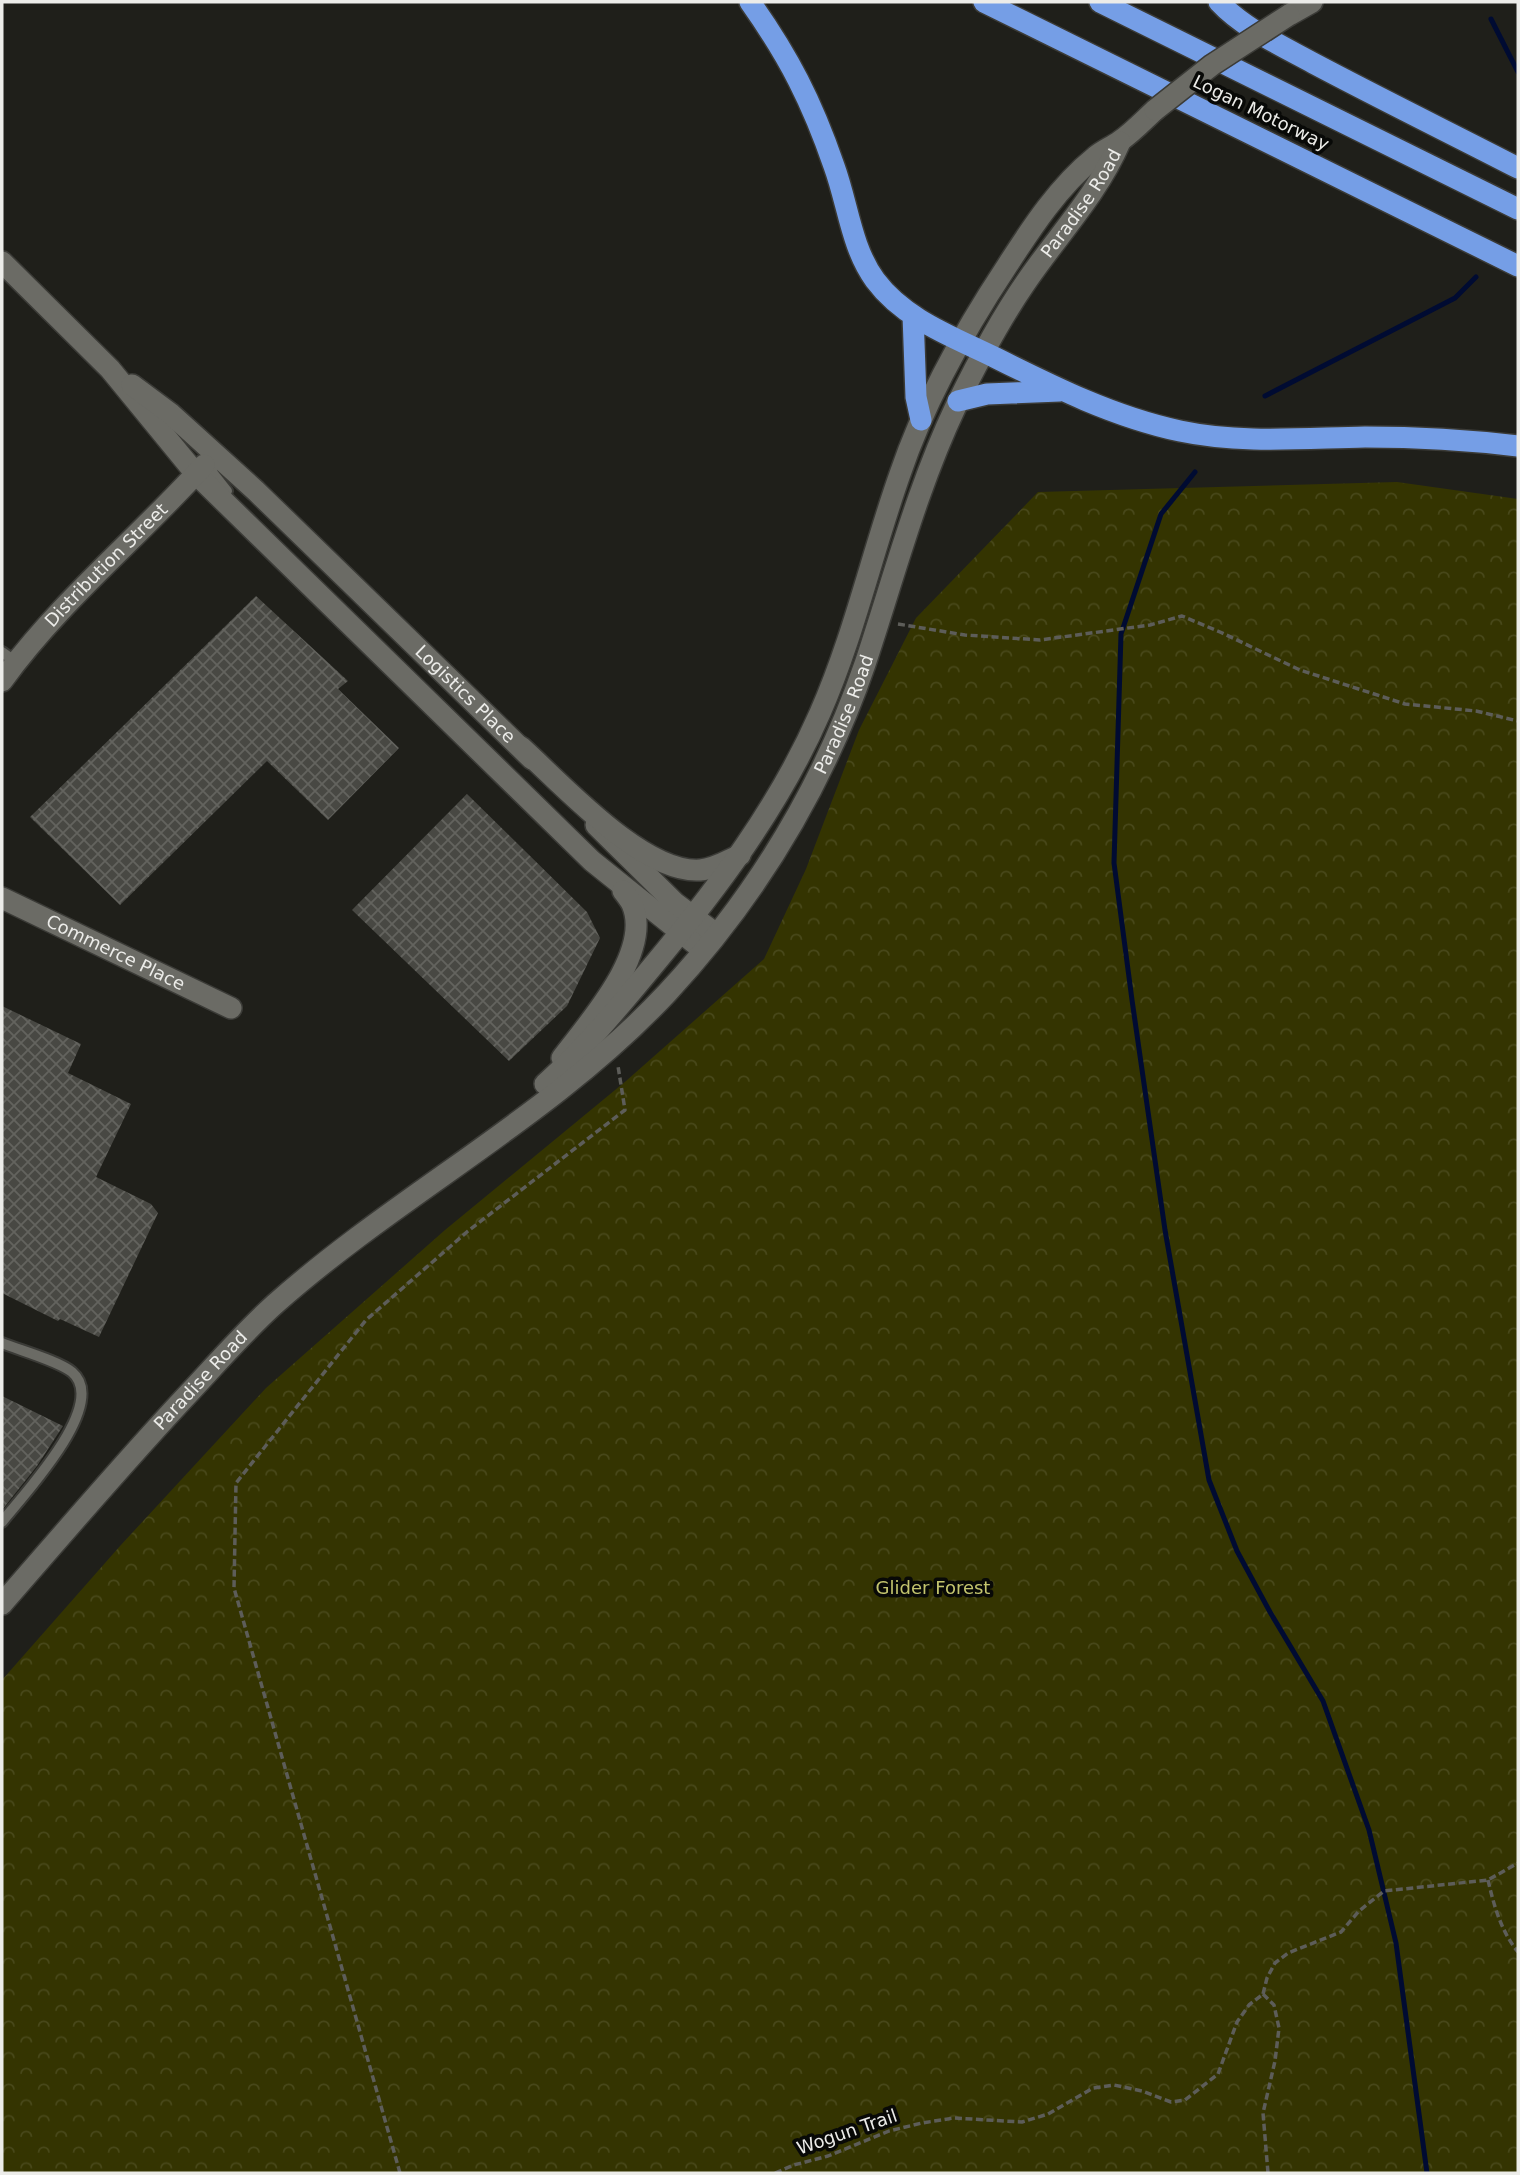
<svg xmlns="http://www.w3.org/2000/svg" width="1520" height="2175" viewBox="0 0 1520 2175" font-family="'DejaVu Sans',sans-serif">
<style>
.forest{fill:url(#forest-crowns)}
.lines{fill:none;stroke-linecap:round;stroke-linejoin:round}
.stream{stroke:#000b32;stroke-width:5}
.building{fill:url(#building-cross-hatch)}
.service-casing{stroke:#3b3b37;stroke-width:14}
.minor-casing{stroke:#3b3b37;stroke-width:24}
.tertiary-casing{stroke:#3b3b37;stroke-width:24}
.motorway-casing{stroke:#3b3b37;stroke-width:24}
.path{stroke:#5d5d59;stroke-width:3.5;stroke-dasharray:7 3.5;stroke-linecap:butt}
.service{stroke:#6b6b65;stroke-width:10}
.minor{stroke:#6b6b65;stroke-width:21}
.tertiary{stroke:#6b6b65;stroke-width:21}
.motorway{stroke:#759ee6;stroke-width:21}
.tertiary-bridge-casing{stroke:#3b3b37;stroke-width:24;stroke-linecap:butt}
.tertiary-bridge{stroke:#6b6b65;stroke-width:21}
.labels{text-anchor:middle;stroke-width:7;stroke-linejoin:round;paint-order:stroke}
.street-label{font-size:18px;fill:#ecece9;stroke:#080907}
.park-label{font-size:18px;fill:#c4c56e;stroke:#080907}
</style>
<defs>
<pattern id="forest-crowns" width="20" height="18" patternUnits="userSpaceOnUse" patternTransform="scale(1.75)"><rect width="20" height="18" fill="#343401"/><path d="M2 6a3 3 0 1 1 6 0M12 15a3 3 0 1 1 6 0" fill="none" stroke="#48481a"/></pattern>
<pattern id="building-cross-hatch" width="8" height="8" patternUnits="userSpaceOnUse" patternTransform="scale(1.75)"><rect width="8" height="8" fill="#484843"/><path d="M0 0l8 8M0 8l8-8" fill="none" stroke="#63635e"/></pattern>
</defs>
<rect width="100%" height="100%" fill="#1f1f1a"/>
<path class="forest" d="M1397,482l121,17v1674h-1516v-493l118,-134 146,-158 179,-158 181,-149 138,-122 42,-90 53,-139 57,-112 122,-126z"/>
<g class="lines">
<path class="stream" d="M1491,19l27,53
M1265,396l190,-98 21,-21
M1195,472l-34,42 -40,120 -7,229 18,137 33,230 44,250 28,71 33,61 53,89 46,129 27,113 31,230"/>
</g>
<path class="building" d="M256,596l92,85 -10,8 61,59 -71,72 -61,-59 -147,144 -90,-88z
M467,794l120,118 13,26 -33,68 -58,55 -157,-151z
M2,1006l79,38 -13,29 63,31 -35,73 55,27 7,9 -59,124 -39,-18 -2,2 -56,-28z
M2,1396l61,30 -26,40 -35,44z"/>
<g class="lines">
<g class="service-casing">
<path id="service" d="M214,460l-2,12 15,19
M2,652l14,10
M2,1343c17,7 57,18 70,29 38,32 -49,123 -70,150"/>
</g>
<g class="minor-casing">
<g id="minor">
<path d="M2,262l108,107 86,105 396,387 111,89"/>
<path id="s1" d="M132,385l39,29 85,77 276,268"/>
<path id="s2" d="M2,681c58,-80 136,-143 202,-216"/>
<path d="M596,825l79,78 41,31"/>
<path id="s3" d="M2,898l229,110"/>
<path d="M562,1058c27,-36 91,-106 70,-154 -2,-4 -6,-9 -9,-13"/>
</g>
</g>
<g class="tertiary-casing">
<g id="tertiary">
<path d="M1289,15l23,-13"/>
<path d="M521,747c41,37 122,127 179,123 14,-1 27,-9 40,-15"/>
<path d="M545,1084c40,-36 74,-77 107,-117 65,-78 127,-160 168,-254 34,-77 52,-160 80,-239 25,-74 64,-143 107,-208 25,-39 52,-80 88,-109 8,-7 17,-10 25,-16 13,-9 24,-21 35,-31"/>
<path id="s4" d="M2,1604c62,-71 123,-143 188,-212 28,-30 55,-61 85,-88 125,-111 277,-188 392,-311 88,-95 156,-207 198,-329 29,-87 52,-176 91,-258 21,-43 43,-85 70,-124 32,-47 71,-87 94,-140"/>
</g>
</g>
<g class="motorway-casing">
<path id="motorway" d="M750,2c39,55 62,100 84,164 14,38 17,81 41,114 29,39 76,56 119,77 60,30 120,60 186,74 61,13 124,7 185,6 51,0 103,3 153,9
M984,2l534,264
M1100,2l418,207
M1219,2c24,26 63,44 94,61 68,36 137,70 205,105
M913,315l3,82 5,23
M958,401l29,-7 73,-3"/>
</g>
<path class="path" d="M898,624l67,11 75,5 110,-15 32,-9 38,16 80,38 105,34 71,7 42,10
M1488,1880c6,26 13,51 30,72
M1263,1994l4,-16 8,-15 13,-10 53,-21 18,-21 25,-20 104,-11 30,-17
M1263,1994l11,11 5,23 -4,33 -12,52 5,60
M400,2173l-166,-585 2,-105 130,-163 102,-89 157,-121 -7,-44
M775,2173l19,-8 34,-9 61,-25 33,-8 32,-5 68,4 26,-8 45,-26 21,-3 28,6 29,11 14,-2 33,-26 19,-52 12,-17 14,-11"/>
<use href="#service" class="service"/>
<use href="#minor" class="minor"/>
<use href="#tertiary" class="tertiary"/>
<use href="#motorway" class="motorway"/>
<g class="tertiary-bridge-casing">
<path id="tertiary-bridge" d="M1155,110l57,-45 77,-50"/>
</g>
<use href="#tertiary-bridge" class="tertiary-bridge"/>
</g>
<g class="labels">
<g class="street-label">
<text transform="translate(1261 113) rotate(26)" y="6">Logan Motorway</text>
<text dy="6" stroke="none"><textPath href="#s4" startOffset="1806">Paradise Road</textPath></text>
<text dy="6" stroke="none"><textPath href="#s2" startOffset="156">Distribution Street</textPath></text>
<text dy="6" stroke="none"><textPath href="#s1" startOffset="455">Logistics Place</textPath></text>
<text dy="6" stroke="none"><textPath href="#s4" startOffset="1239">Paradise Road</textPath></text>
<text dy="6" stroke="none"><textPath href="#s3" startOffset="126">Commerce Place</textPath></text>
<text dy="6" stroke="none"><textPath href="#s4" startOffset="299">Paradise Road</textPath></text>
<text transform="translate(847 2132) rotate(-19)" y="6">Wogun Trail</text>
</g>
<g class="park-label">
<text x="933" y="1594">Glider Forest</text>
</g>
</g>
<rect width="1520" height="2175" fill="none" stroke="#ecece9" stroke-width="7"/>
</svg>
